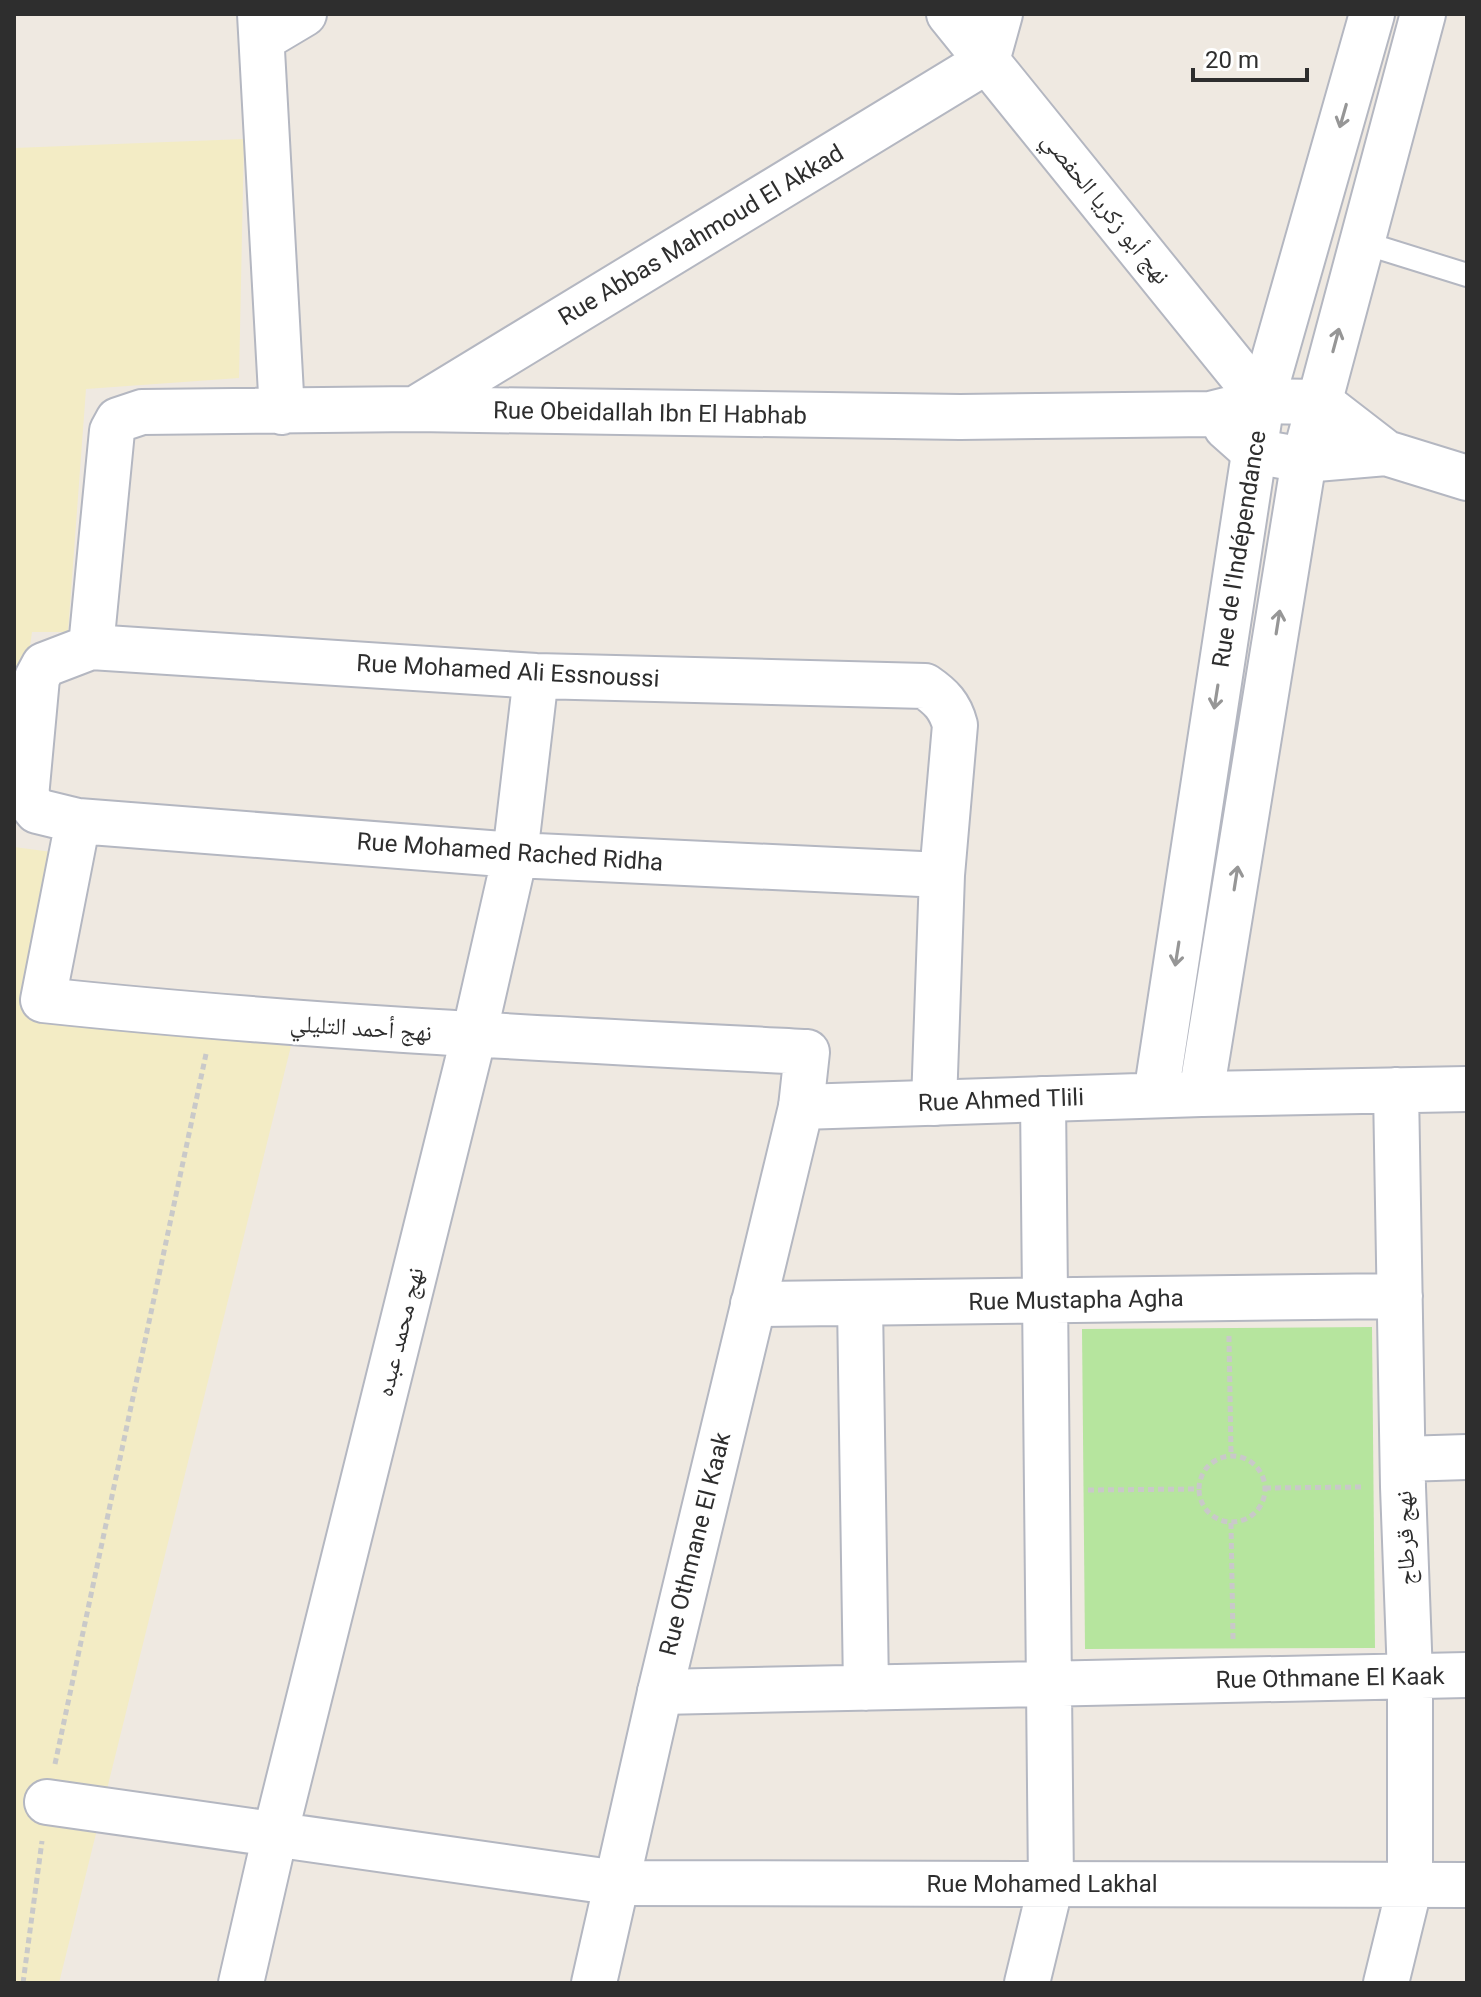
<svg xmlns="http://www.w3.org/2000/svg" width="1481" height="1997" viewBox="0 0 1481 1997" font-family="Roboto,'Noto Naskh Arabic',sans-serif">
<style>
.green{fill:#b6e59e}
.sand{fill:#f3ecc5}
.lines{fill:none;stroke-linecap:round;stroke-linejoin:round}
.lane-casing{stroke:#b4b7c1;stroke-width:26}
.street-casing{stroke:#b4b7c1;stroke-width:48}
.secondary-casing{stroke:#b4b7c1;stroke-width:48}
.path{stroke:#c9c9c9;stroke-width:5;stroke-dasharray:6 4;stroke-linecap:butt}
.lane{stroke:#fff;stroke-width:22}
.street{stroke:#fff;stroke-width:44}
.secondary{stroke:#fff;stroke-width:44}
.oneway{stroke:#969696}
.labels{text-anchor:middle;stroke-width:6;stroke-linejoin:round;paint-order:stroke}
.street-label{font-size:24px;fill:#2e2e2e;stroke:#fff}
</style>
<rect width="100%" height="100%" fill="#efe9e1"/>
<path class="green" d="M1372,1327l3,321 -290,1 -3,-320z"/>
<path class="sand" d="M244,139l-5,239 -153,11 -18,243h-36l-18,131v-615z
M14,847l53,7 -24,160 248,32 -232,937h-45z"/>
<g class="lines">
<g class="lane-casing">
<path id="lane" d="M1361,242l106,33"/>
</g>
<g class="street-casing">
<path id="street" d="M260,14l22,398
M949,14l313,387
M262,39l42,-25
M415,409l572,-348 13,-47
M1226,427l27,24 51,9 82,-7
M91,647l21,-216 6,-11 24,-8 273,-3 545,8 250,-3 52,-13 58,1 66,51 81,25
M78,821l-35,179c254,27 509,39 764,52l-6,55
M1201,1094l266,-5
M934,1103l8,-228 13,-150c-5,-19 -14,-28 -30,-39l-389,-10 -445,-29 -47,18 -7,13 -11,119 11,14 41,10 437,34 427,20
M753,1304l647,-8
M860,1304l6,384
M1403,1459l64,-2
M660,1692l807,-17
M47,1802l571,81 849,2
M241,1983l34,-148 199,-800 41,-180 21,-179
M1027,1983l24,-99 -8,-785
M1386,1983l24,-98v-209l-7,-189 -7,-397"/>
</g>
<g class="secondary-casing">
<path id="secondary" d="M1156,1095l106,-694 110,-387
M594,1983l66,-291 141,-585 400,-13 103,-634 119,-446"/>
</g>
<path class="path" d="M1229,1336l2,119
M1199 1489a33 33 0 1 1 66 0a33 33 0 1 1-66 0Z
M1265,1488l99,-1
M1088,1490l110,-1
M1231,1523l2,116
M55,1764l151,-710
M23,1983l19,-142"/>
<use href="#lane" class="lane"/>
<use href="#street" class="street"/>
<use href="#secondary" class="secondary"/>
</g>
<defs><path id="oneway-shaft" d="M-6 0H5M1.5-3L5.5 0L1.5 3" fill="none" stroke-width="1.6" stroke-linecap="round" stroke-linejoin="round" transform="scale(2)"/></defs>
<g class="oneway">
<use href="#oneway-shaft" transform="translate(1343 116) rotate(106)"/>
<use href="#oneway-shaft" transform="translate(1336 340) rotate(-75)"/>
<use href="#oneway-shaft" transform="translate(1278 622) rotate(-81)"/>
<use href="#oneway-shaft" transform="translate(1216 697) rotate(99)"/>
<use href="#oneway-shaft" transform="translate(1236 878) rotate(-81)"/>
<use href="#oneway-shaft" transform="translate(1177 954) rotate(99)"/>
</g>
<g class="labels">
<g class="street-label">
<text transform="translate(1106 208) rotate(51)" y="8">نهج أبو زكريا الحفصي</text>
<text transform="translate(701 235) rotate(-31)" y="8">Rue Abbas Mahmoud El Akkad</text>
<text transform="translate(650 413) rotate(1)" y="8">Rue Obeidallah Ibn El Habhab</text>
<text transform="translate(1239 549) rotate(-81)" y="8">Rue de l'Indépendance</text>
<text transform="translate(508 671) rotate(3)" y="8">Rue Mohamed Ali Essnoussi</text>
<text transform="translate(510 852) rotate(4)" y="8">Rue Mohamed Rached Ridha</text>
<text transform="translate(361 1028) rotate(4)" y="8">نهج أحمد التليلي</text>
<text transform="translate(1001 1100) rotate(-2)" y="8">Rue Ahmed Tlili</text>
<text transform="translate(1076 1300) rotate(-1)" y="8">Rue Mustapha Agha</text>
<text transform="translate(400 1332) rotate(-76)" y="8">نهج محمد عبده</text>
<text transform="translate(1405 1538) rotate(-92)" y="8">نهج قرطاج</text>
<text transform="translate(695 1544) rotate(-76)" y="8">Rue Othmane El Kaak</text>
<text transform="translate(1330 1678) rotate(-1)" y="8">Rue Othmane El Kaak</text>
<text x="1042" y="1892">Rue Mohamed Lakhal</text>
</g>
</g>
<rect width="1481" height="1997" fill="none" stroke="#2e2e2e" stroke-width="32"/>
<path d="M1193 68v12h114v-12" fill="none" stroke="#2e2e2e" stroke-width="4"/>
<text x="1205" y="68" font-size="24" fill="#2e2e2e" stroke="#ffffff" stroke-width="6" paint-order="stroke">20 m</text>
</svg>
